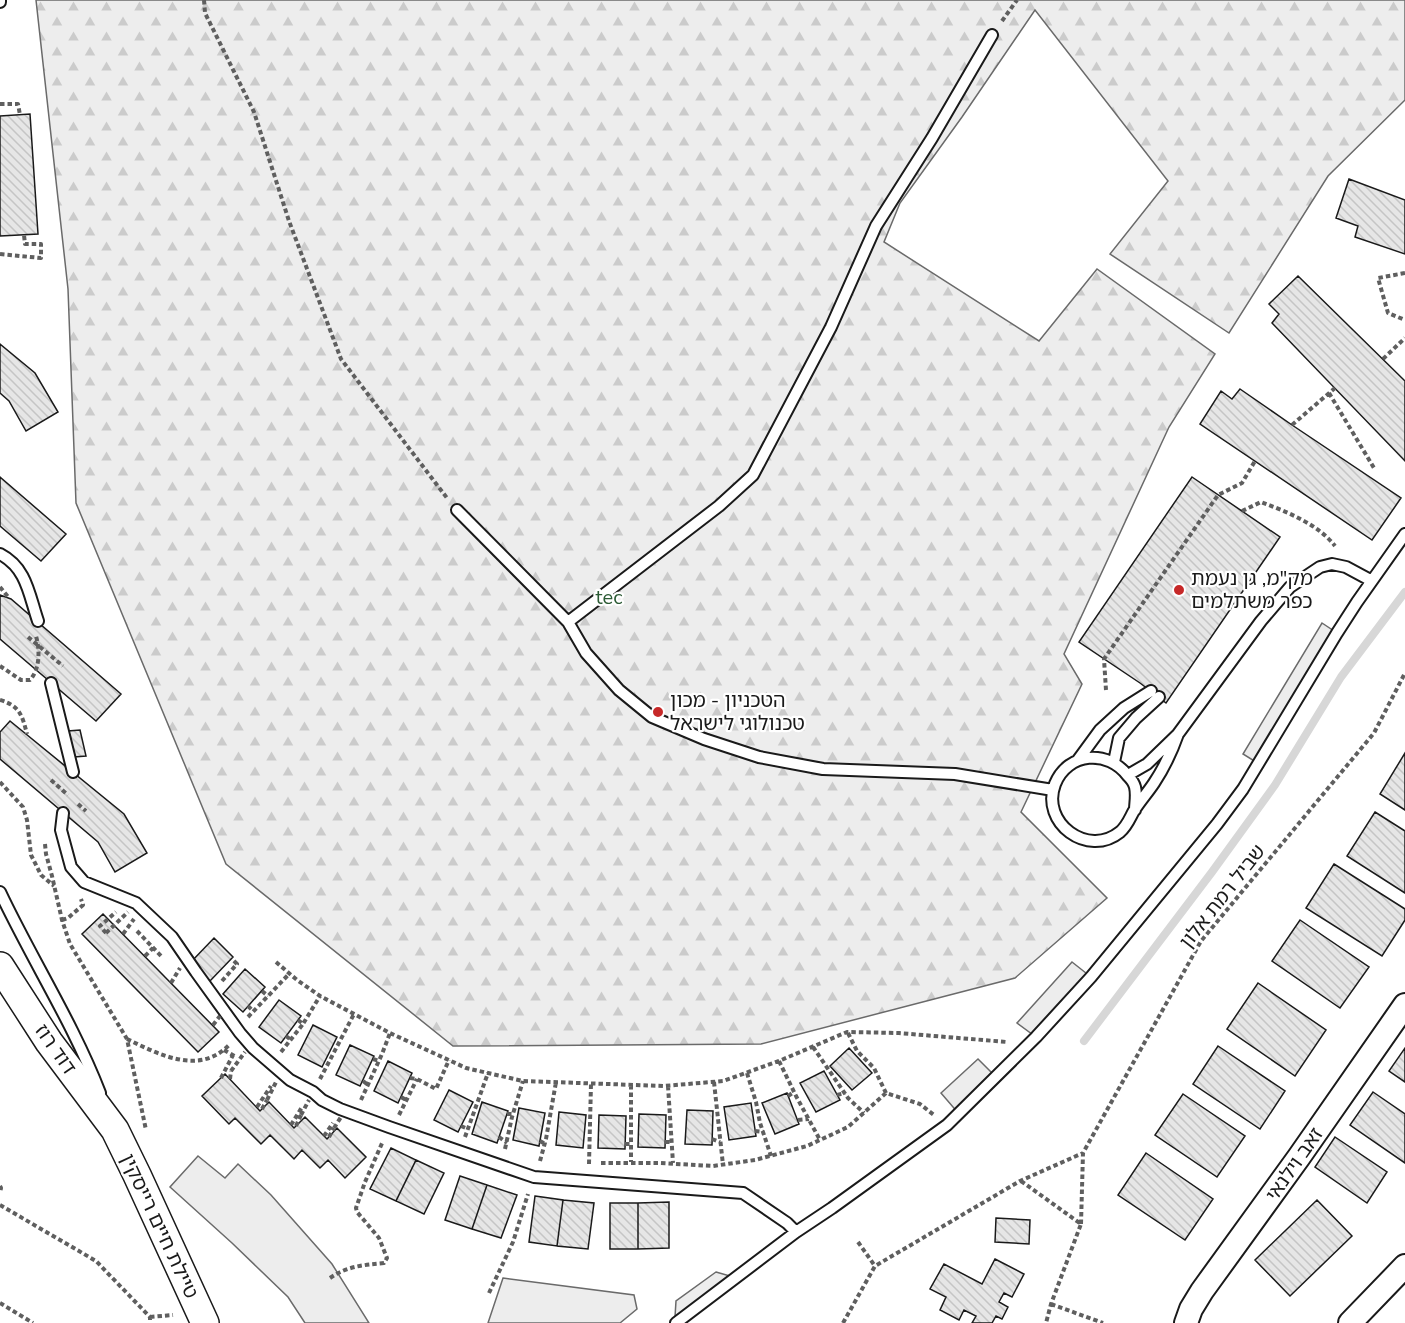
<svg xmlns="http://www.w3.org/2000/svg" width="1405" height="1323" viewBox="0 0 1405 1323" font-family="'Nunito Sans','Noto Sans Hebrew',sans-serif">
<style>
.forest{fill:url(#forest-firs);stroke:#6a6a6a;stroke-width:1.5}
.built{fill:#ededed;stroke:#6a6a6a;stroke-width:1.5}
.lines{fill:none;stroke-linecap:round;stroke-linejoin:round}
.stream{stroke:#d7d7d7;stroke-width:8}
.building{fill:url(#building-back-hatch);stroke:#1a1a1a;stroke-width:1.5}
.service-casing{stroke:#1a1a1a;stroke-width:14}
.minor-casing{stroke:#1a1a1a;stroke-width:26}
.tertiary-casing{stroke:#1a1a1a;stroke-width:30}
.path{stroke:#5f5f5f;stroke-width:4;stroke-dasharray:4.5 3;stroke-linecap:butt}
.service{stroke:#fff;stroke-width:10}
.minor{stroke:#fff;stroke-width:22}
.tertiary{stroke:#fff;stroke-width:27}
.path-bridge{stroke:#5f5f5f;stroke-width:4;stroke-dasharray:4.5 3;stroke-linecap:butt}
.poi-dot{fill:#c62828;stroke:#fff;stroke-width:2}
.labels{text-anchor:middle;stroke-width:4.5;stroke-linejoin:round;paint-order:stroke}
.poi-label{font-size:20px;fill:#1a1a1a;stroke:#fff;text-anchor:start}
.park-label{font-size:20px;fill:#2b5a34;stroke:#fff}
.street-label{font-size:20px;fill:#1a1a1a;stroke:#fff}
</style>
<defs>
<pattern id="forest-firs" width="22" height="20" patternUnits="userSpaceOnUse" patternTransform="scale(1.5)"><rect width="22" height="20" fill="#ededed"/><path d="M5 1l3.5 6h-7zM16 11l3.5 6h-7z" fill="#cbcbcb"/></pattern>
<pattern id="building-back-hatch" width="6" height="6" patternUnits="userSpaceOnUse" patternTransform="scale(1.5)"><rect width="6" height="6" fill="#e6e6e6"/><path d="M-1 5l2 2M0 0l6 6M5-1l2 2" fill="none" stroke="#c5c5c5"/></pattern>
</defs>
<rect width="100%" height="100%" fill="#fff"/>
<path class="forest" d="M36,0h1369v100l-77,76 -99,157 -119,-79 58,-73 -133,-171 -73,107 -62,86 -16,39 155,99 58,-72 118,85 -46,73 -105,227 18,30 -61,128 86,86 -92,80 -254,66 -308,2 -227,-182 -150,-361 -8,-214z"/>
<path class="built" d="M1322,623l15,10 -78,131 -16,-10z
M1072,962l19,15 -55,60 -19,-14z
M978,1059l18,18 -37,37 -18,-21z
M198,1156l27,22 13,-14 33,31 61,69 37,59h-64l-17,-26 -56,-54 -62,-56z
M716,1272l14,4 -55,41 1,-16z
M503,1278l131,17 3,14 -17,14h-132z"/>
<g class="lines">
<path class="stream" d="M1084,1041l128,-169 63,-87 66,-108 64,-85"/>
</g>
<path class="building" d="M30,114l8,120 -38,2v-120z
M1349,179l56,21v54l-50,-17 3,-11 -22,-8z
M1298,276l107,105v80l-133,-138 7,-9 -10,-10z
M0,344l35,29 23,39 -32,19 -17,-30 -9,-8z
M1240,389l52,36 109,73 -29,42 -172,-116 21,-33 11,8z
M0,477l66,57 -25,27 -41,-35z
M1192,477l88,60 -114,166 -26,-20 -61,-41z
M0,595l11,4 110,95 -25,27 -96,-82z
M10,721l114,93 23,39 -32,19 -17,-30 -98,-83v-27z
M80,730l6,26 -12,1 -6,-26z
M1405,753v57l-25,-16z
M1375,812l30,19v62l-58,-37z
M1334,864l71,45v11l-23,36 -76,-48z
M103,914l116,118 -21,20 -116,-118z
M1300,920l69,47 -29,41 -68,-47z
M214,938l19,19 -23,24 -19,-19z
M245,969l20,18 -22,25 -20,-18z
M1258,983l68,47 -31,46 -68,-47z
M279,1000l22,16 -20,27 -22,-16z
M313,1025l24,12 -15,30 -24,-12z
M350,1045l24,11 -14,30 -24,-11z
M1218,1046l67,45 -25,38 -67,-45z
M849,1048l23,25 -20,17 -22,-24z
M1405,1048v34l-16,-11z
M388,1061l24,12 -14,30 -24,-12z
M824,1071l16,29 -24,12 -16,-29z
M225,1074l35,37 9,-9 25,26 11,-11 22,22 10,-11 29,29 -21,21 -17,-18 -8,8 -18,-18 -8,9 -24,-24 -9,9 -26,-26 -6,6 -27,-28z
M449,1090l24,12 -15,30 -24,-12z
M1373,1092l32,22v49l-55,-38z
M787,1093l12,31 -24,10 -13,-31z
M1183,1094l62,42 -28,41 -62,-42z
M482,1102l26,9 -11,32 -25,-9z
M751,1103l5,33 -27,4 -5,-33z
M519,1108l26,5 -6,33 -26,-6z
M687,1110l26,1 -1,34 -27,-1z
M559,1112l27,3 -3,33 -27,-3z
M639,1114l27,1 -1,33 -27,-1z
M599,1115l27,1 -1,33 -27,-1z
M1335,1137l52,35 -20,31 -52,-36z
M391,1148l25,12 -20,41 -26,-12z
M1146,1153l67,46 -28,41 -67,-45z
M416,1160l28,13 -20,41 -28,-13z
M460,1176l27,9 -15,44 -27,-9z
M487,1185l30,10 -16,43 -29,-9z
M535,1196l28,4 -6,46 -28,-4z
M563,1200l31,3 -6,46 -31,-3z
M1317,1200l35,36 -62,60 -35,-36z
M669,1202v46l-31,1v-46z
M610,1203h28v46h-28z
M996,1218l34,2 -1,24 -34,-2z
M995,1259l29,15 -12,23 -8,-4 -5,9 9,5 -6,12 -6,-3 -4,7h-20l4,-7 -12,-6 -5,10 -19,-10 6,-13 -16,-8 14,-25 38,20z"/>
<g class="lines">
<g class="service-casing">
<path id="service" d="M0,2v-2
M457,510l111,112 18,31 33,37 33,27 52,22 55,18 64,12 132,5 98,16
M0,554c27,14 29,41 38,67
M568,622l151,-116 34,-31 78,-148 45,-101 56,-88 60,-103
M51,683l22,89
M1078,760l22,-30 24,-22 27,-17
M1114,762l5,-24 17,-20 23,-21
M1128,775l19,-11 31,-30 83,-113 29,-34 30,-20 12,-3 14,3 26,14
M1135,810c0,-7 2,-15 0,-23 -1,-4 -4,-8 -7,-11 -20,-27 -60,-24 -73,8 -15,39 33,74 65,48 8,-7 10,-15 15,-23 6,-9 13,-17 19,-26 10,-15 18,-32 24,-49
M63,813l-2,17 10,37 13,15 52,21 36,34 24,35 44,61 13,15 37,32 23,12 9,8 18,9 49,18 145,50 209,16 44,30 9,9
M0,892c32,68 73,131 100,201
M676,1323l120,-91 36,-24 115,-83 89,-88 55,-60 126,-153 26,-35 94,-156 20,-31 48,-68"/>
</g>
<g class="minor-casing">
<path id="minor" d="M1186,1323l5,-14 11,-18 97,-134 106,-152
M1350,1323l55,-57"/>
</g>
<g class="tertiary-casing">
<path id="tertiary" d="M0,966l49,76 66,88 22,45 68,148"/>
</g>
<path class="path" d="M204,0l1,13 49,99 35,109 52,138 106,139
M1002,21l15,-21
M0,104h18l2,11
M0,254l41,4v-14h-16l-1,-9
M1405,273l-27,5 10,35 17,7
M1383,359l22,-21
M1329,393l45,75
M1292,425l43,-37
M1242,511l19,-9c26,10 57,22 74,44
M0,587l9,11
M28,637l35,29
M0,666l21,14h9c10,-11 10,-30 6,-44
M1106,690l-2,-31 114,-164 24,-12 13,-22
M0,700c20,6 22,15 27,34
M51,780l17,15
M0,782l23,25 4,13 4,35 10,20 13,11
M78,804l8,7
M45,844l1,10 6,22 10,44 8,24 57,95 19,91
M62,920l6,-2 15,-13 -2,-6
M137,931l26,27
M106,933l-6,-7 16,-14
M145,956l8,-8
M276,962l21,18 23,16 70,37 76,35 57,13 141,5 59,-5 56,-20 68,-29 52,1 108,9
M222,981l15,-17 -5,-5
M262,991l6,5
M248,1006l5,5
M248,1017l41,-43
M298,1020l5,4 17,-28
M848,1033l9,18 17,17 12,25
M286,1036l5,4
M127,1039c33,16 73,37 103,5
M813,1047l35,51 16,15
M224,1050l12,7
M281,1052l22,-28
M373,1059l6,2
M779,1061l17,35 24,44
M747,1073l9,29 4,21 11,33
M221,1078l12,-23
M410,1078l7,1 19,10 13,-29
M230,1079l1,-8
M320,1079l34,-65
M363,1081l5,4
M714,1082l9,83
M631,1085v77
M668,1086l5,77
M837,1095l8,-2
M788,1096l6,-4
M401,1097l5,3
M361,1100l21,-46 8,-21
M257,1107l14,-21
M262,1109l5,-9
M507,1114h6
M399,1115l18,-36
M798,1120l11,-1
M291,1125l11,-18
M296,1126l5,-11
M461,1126l7,3
M755,1131l9,1
M324,1136l9,-13
M329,1137l5,-9
M465,1137l23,-64
M499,1137l8,6
M712,1139l8,3
M540,1141l5,3
M665,1142h7
M625,1144h6
M505,1149l7,-32 11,-36
M540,1161l6,-22 10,-57
M601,1163h58l54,3 42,-6 52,-14 41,-19 38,-34 34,11 14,11
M589,1164l2,-80
M1021,1181l60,43 -30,80 -5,19
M0,1186l1,2 -1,5
M0,1205l96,56 54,56v6
M1081,1224l2,-71 118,-212 173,-208 31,-60
M858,1242l17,24
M330,1278c17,-12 34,-13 54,-15l3,-5 -8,-20 -22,-26 -1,-4 9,-26 18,-41
M489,1293l24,-51 15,-48
M0,1303l33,20
M1051,1304l52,19
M150,1317l23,-2
M843,1323l32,-57 145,-85 63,-28"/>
<use href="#service" class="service"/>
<use href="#minor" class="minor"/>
<use href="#tertiary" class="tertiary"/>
<path class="path-bridge" d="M106,933l22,-21
M123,934l11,-15
M171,983l9,-15
M213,1025l7,-9
M231,1071l14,-19
M267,1100l10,-20
M301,1115l8,-15
M334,1128l7,-11"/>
</g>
<g class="poi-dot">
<circle cx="1179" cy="590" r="6"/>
<circle cx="658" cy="712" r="6"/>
</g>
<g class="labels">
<g class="poi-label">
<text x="1191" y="585">מק"מ, גן נעמת<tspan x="1191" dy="23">כפר משתלמים</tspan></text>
<text x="670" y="707">הטכניון - מכון<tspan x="670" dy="23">טכנולוגי לישראל</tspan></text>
</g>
<g class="park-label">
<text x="609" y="604">tec</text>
</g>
<g class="street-label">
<text transform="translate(1222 896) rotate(-52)" y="7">שביל רמת אלון</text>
<text transform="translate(56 1049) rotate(55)" y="7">דוד רוז</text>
<text transform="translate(1294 1164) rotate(-55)" y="7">זאב וילנאי</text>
<text transform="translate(160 1226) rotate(65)" y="7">טיילת חיים רייסקין</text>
</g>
</g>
</svg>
